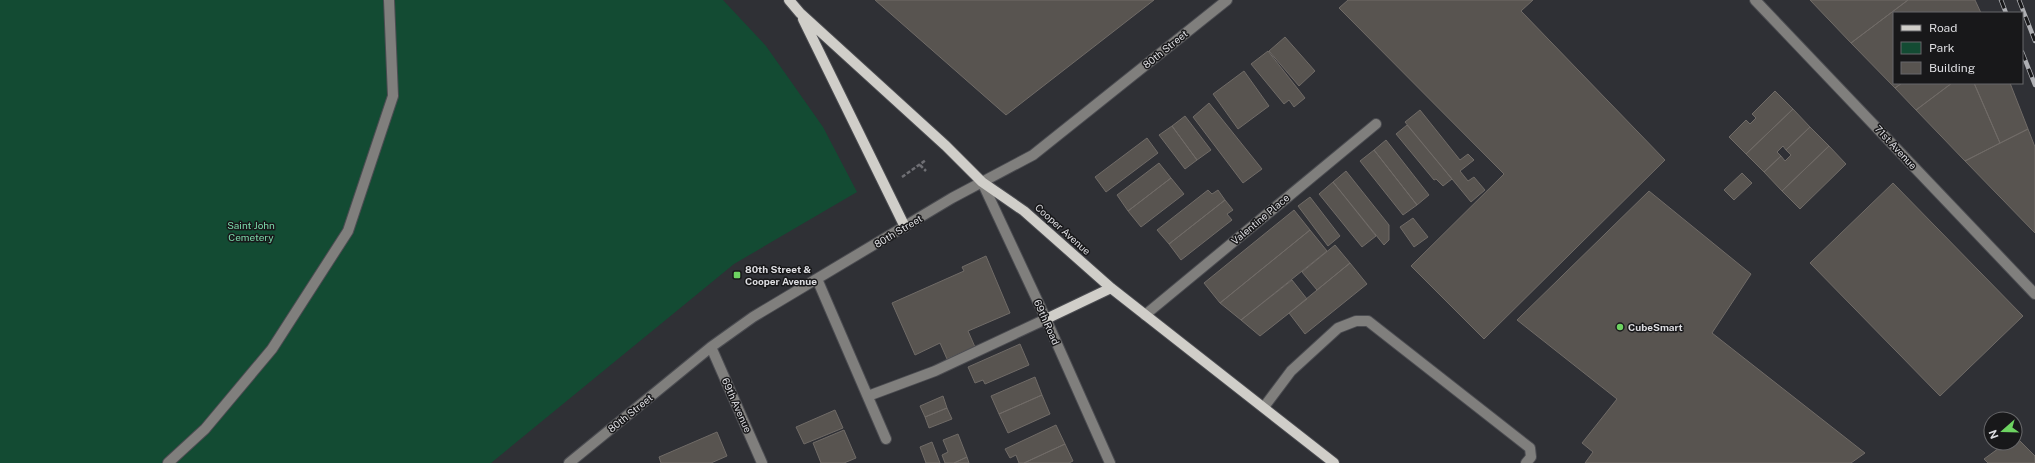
<svg xmlns="http://www.w3.org/2000/svg" width="2035" height="463" viewBox="0 0 2035 463" font-family="'Public Sans',sans-serif">
<style>
.green{fill:#134b33}
.building{fill:#585450;stroke:#706b67}
.lines{fill:none;stroke-linecap:round;stroke-linejoin:round}
.minor-casing{stroke:#4b4c51;stroke-width:12}
.major-casing{stroke:#4b4c51;stroke-width:12}
.path{stroke:#6f6f74;stroke-width:2.5;stroke-dasharray:4 2;stroke-linecap:butt}
.minor{stroke:#807f7d;stroke-width:10}
.major{stroke:#d0cec9;stroke-width:10}
.rail-casing{stroke:#aeafb3;stroke-width:4.5}
.rail{stroke:#18181a;stroke-width:3;stroke-dasharray:9;stroke-linecap:butt}
.poi-dot{fill:#6dd361;stroke:#18181a;stroke-width:1.5}
.labels{text-anchor:middle;stroke-width:3;stroke-linejoin:round;paint-order:stroke}
.street-label{font-size:10px;fill:#dedee2;stroke:#18181a}
.park-label{font-size:10px;fill:#7bd8aa;stroke:#18181a}
.poi-label{font-size:10px;font-weight:bold;fill:#dedee2;stroke:#18181a;text-anchor:start}
</style>
<rect width="100%" height="100%" fill="#2f3035"/>
<path class="green" d="M0,0h723l43,46 57,81 34,65 -123,72 -243,199h-491z"/>
<path class="building" d="M875,0h279l-148,115z
M1348,0h185l-12,11 144,149 -181,179 -73,-73 93,-92 -165,-166z
M1810,0h98l-57,43z
M1908,0h67l6,13h-87v70h8l-7,5 -44,-45z
M1285,37l30,34 -16,15 -30,-35z
M1268,51l37,47 -11,9 -5,-7 -5,4 -33,-40z
M1244,71l25,35 -31,23 -25,-35z
M1902,83h50l-36,27 -21,-22z
M1952,83h22l26,60 -35,18 -49,-51z
M1974,83h36l18,46 -28,14z
M1775,91l18,18 -47,45 -17,-17 17,-17 4,4 6,-6 -4,-4z
M1209,103l53,66 -19,14 -50,-66z
M1793,109l17,18 -24,23 -3,-4 -6,6 4,4 -17,16 -18,-18z
M1420,110l40,50 8,-6 6,6 -14,11 8,10 6,-4 11,13 -14,12 -66,-80z
M1185,116l26,34 -14,10 -25,-34z
M1407,125l45,54 -9,7 -7,-7 -2,1 -38,-46z
M1172,126l25,34 -12,9 -26,-34z
M1810,127l19,19 -47,45 -18,-19 17,-16 4,5 6,-6 -5,-5z
M2028,129l7,18v86l-70,-72z
M1147,138l11,15 -52,39 -11,-15z
M1386,140l43,55 -12,10 -43,-55z
M1829,146l17,18 -46,45 -18,-18z
M1374,150l43,55 -14,10 -43,-54z
M1159,163l12,15 -43,33 -11,-16z
M1346,171l43,54v15l-5,5 -51,-63z
M1742,173l10,10 -18,17 -10,-10z
M1171,178l13,16 -43,33 -13,-16z
M1333,182l43,54 -14,11 -43,-53z
M1893,183l130,133 -83,80 -130,-133z
M1208,190l4,4 6,-4 7,10 -56,44 -12,-14z
M1649,191l102,83 -39,59 153,120 -14,10h-266l8,-11 -11,-9 35,-44 -100,-79z
M1310,197l30,39 -12,10 -30,-40z
M1225,200l8,10 -6,4 5,6 -51,40 -12,-16z
M1294,210l16,20 -90,73 -16,-20z
M1413,218l15,19 -14,10 -14,-20z
M1310,230l17,21 -86,69 -21,-17z
M1335,245l15,18 -33,27 -15,-18z
M986,256l24,57 -42,18 7,16 -28,12 -7,-16 -25,12 -23,-52 72,-32 -2,-4z
M1350,263l17,21 -62,50 -16,-21z
M1292,280l15,19 -47,37 -19,-16z
M1020,344l9,21 -44,19 -2,-4 -8,3 -7,-16z
M1035,377l7,18 -43,19 -8,-18z
M1042,395l8,19 -42,19 -9,-19z
M943,396l4,12 -22,9 -5,-11z
M947,408l5,11 -23,9 -4,-11z
M835,410l8,18 -39,16 -8,-17z
M1056,425l9,19 -41,19h-5l-3,-8 -6,3 -5,-9z
M844,430l12,28 -12,5h-23l-8,-20z
M717,432l10,24 -16,7h-50l-2,-6z
M958,434l9,23 -13,6h-9l-3,-8 6,-3 -5,-12z
M2015,436l20,20v7h-47l-4,-4 22,-16h9z
M932,442l8,21h-14l-6,-16z
M1065,444l8,17 -4,2h-45z
M967,457l2,6h-15z"/>
<g class="lines">
<g class="minor-casing">
<path id="minor" d="M1755,0l280,294
M982,182l64,137 64,144
M817,279l69,160
M1145,315l231,-191
M711,347l51,116
M868,396l67,-25 111,-52
M1264,407l27,-36 47,-43 18,-7h12l162,127 1,9 -5,6
M168,463l37,-34 67,-80 76,-118 45,-135 -4,-96
M569,463l142,-116 42,-30 199,-119 81,-43 194,-155"/>
</g>
<g class="major-casing">
<path id="major" d="M789,0l11,13 146,133 36,36 42,29 87,77 223,175
M803,19l102,208
M1046,319l65,-31"/>
</g>
<path class="path" d="M920,165l6,6
M902,177l24,-17"/>
<use href="#minor" class="minor"/>
<use href="#major" class="major"/>
<g class="rail-casing">
<path id="rail" d="M2001,0l5,13
M2019,0l16,41
M2022,52l13,33"/>
</g>
<use href="#rail" class="rail"/>
</g>
<g class="poi-dot">
<rect x="733" y="271" width="8" height="8" rx="2"/>
<circle cx="1620" cy="327" r="4"/>
</g>
<g class="labels">
<g class="street-label">
<text transform="translate(1165 49) rotate(-39)" y="4">80th Street</text>
<text transform="translate(1896 147) rotate(47)" y="4">71st Avenue</text>
<text transform="translate(1260 219) rotate(-40)" y="4">Valentine Place</text>
<text transform="translate(1063 229) rotate(42)" y="4">Cooper Avenue</text>
<text transform="translate(898 231) rotate(-31)" y="4">80th Street</text>
<text transform="translate(1047 322) rotate(66)" y="4">69th Road</text>
<text transform="translate(737 405) rotate(66)" y="4">69th Avenue</text>
<text transform="translate(630 413) rotate(-39)" y="4">80th Street</text>
</g>
<g class="park-label">
<text x="251" y="229">Saint John<tspan x="251" dy="12">Cemetery</tspan></text>
</g>
<g class="poi-label">
<text x="745" y="273">80th Street &amp;<tspan x="745" dy="12">Cooper Avenue</tspan></text>
<text x="1628" y="331">CubeSmart</text>
</g>
</g>
<rect x="1893" y="12" width="130" height="72" fill="#18181a" stroke="#67676a"/>
<rect x="1901" y="25" width="20" height="6" fill="#d0cec9" stroke="#67676a"/>
<text x="1929" y="32" font-size="12" fill="#dedee2">Road</text>
<rect x="1901" y="42" width="20" height="12" fill="#134b33" stroke="#67676a"/>
<text x="1929" y="52" font-size="12" fill="#dedee2">Park</text>
<rect x="1901" y="62" width="20" height="12" fill="#585450" stroke="#67676a"/>
<text x="1929" y="72" font-size="12" fill="#dedee2">Building</text>
<g transform="translate(2003 431) rotate(250)"><circle r="19" fill="#18181a" stroke="#67676a"/>
<path d="M0-3L7 15L0 10L-7 15Z" fill="#6dd361"/>
<text y="-6" font-size="11" font-weight="bold" text-anchor="middle" fill="#dedee2">N</text>
</g>
</svg>
